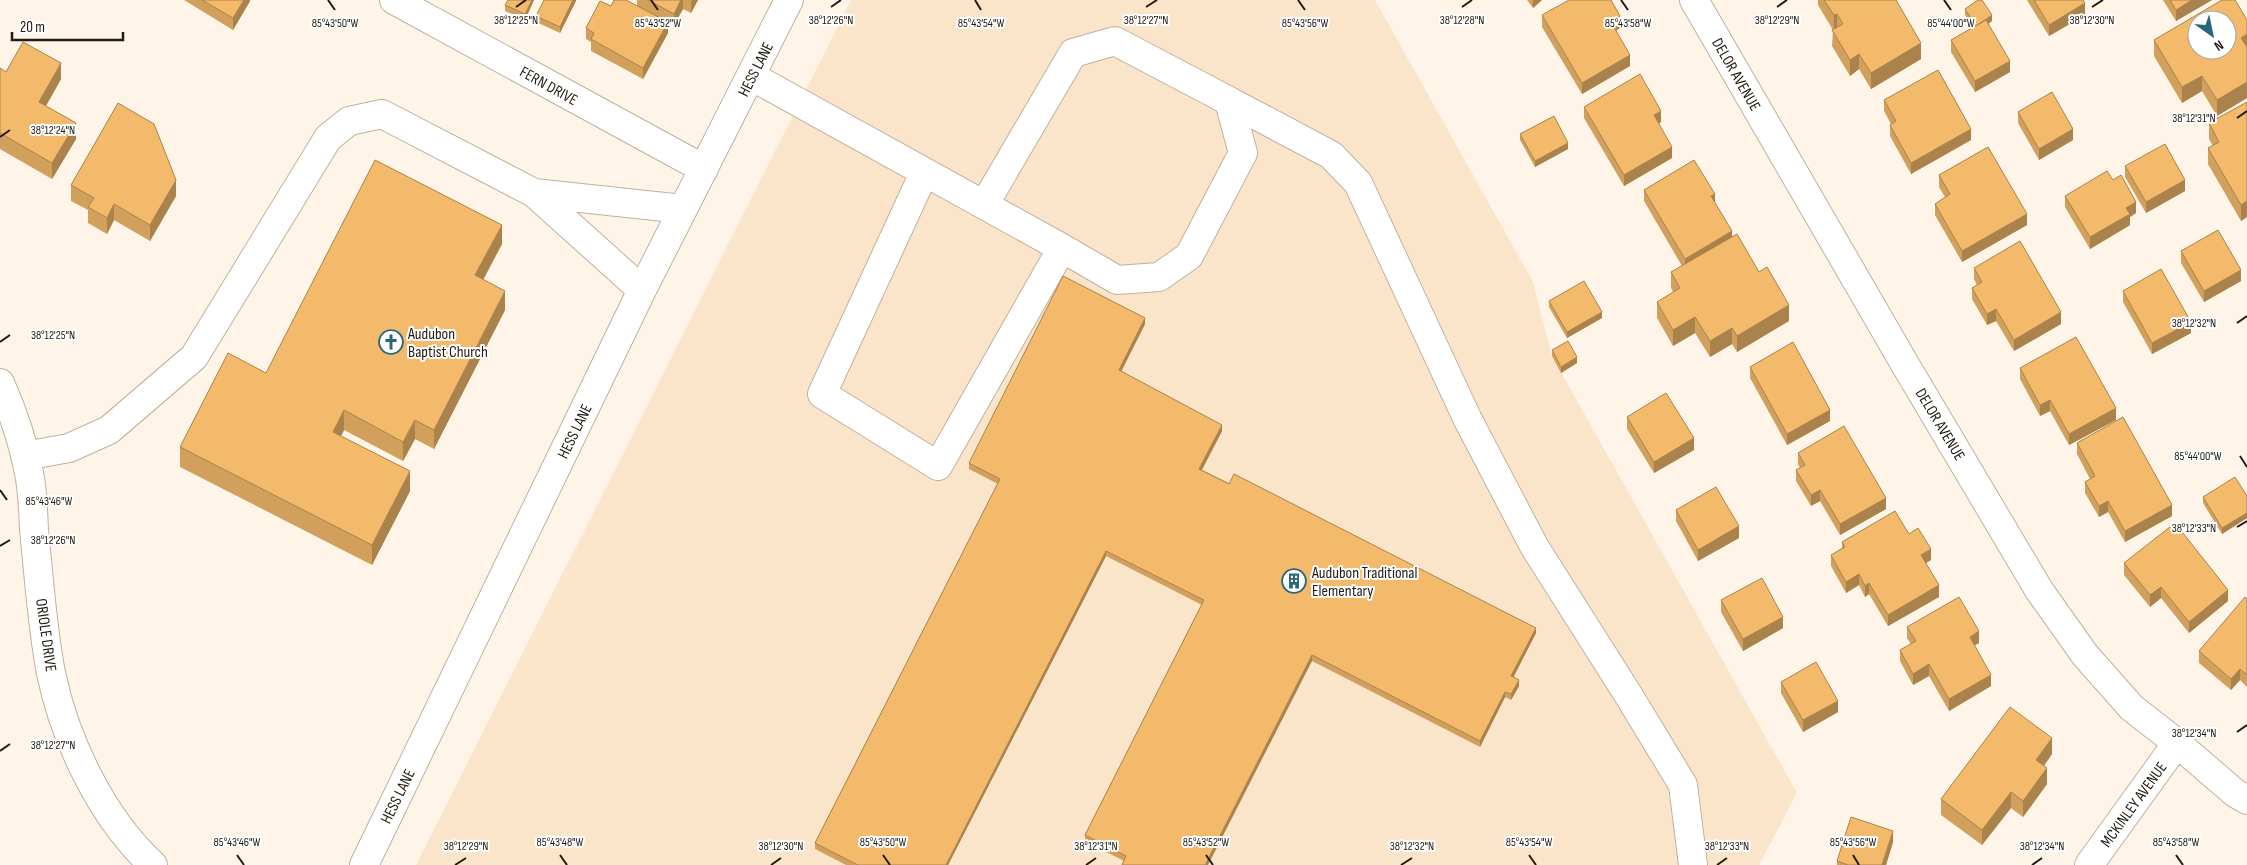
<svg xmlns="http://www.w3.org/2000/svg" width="2247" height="865" viewBox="0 0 2247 865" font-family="'Sofia Sans Condensed',sans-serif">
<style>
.built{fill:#fbe5ca}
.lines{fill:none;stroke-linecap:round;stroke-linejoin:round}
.minor-casing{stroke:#c1b19c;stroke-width:30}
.minor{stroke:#fff;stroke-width:28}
.wall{fill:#d1a05d}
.shaded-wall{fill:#aa824c}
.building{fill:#f3ba6c;stroke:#aa824c;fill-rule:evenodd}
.ticks{fill:none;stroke:#211b13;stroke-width:2}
.labels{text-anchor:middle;stroke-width:4;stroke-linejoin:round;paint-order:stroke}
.street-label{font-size:16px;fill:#211b13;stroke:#fff}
.poi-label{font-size:16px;fill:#211b13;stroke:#fff;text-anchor:start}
.ticks-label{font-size:12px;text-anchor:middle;fill:#211b13;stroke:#fff;stroke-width:4;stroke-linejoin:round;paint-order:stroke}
</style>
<rect width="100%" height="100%" fill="#fef4e7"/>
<path class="built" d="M851,0h524l158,282 19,74 245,437 -38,72h-1343z"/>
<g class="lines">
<g class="minor-casing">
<path id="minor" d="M394,0l310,169
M1694,0l212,366 133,224 46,65 47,53 45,35 58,50 12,7
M751,76l311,172 -124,218 -116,-72 102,-221
M1229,101l102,54 27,28 110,237 66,126 95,150 54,89 10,80
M534,193l149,16
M984,205l89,-152 42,-12 114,60 14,52 -54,103 -30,21 -42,3 -55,-32
M0,383c13,29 23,59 29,90 4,19 4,38 5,57 5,47 8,97 17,143 14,68 51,145 102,192
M25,456l44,-8 40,-18 85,-73 134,-219 21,-17 33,-7 152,79 108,97
M364,865l278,-575 147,-290
M2089,865l88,-122"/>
</g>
<use href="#minor" class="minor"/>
</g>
<path class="wall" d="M184,0h66v1l-17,29z
M534,0l-9,20 -20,-9v-6z
M576,0l-16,33 -24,-11v-6z
M637,0h61l-7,13 -8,-4 -9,16 -18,-9 12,17 -25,46 -52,-28v-9l-5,-3v-11l25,-22h26z
M1527,0h15l-9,8z
M1818,0h78l25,59 -50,30 -12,-20 -9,7 -18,-30 1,-16 -15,-25z
M2027,0h56l2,15 -36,21z
M2163,0h49l-36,21z
M1965,9l27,12 -4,3 22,48 -35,20 -24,-40v-12l22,-13 -8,-12z
M1542,15l78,13 -4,2 14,36 -48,28 -40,-67z
M2247,20v78l-30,18 -15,-25 -20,12 -28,-47v-16z
M0,68l6,4 55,7 -15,27 30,33 -24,40 -52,-30z
M1884,100l87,40 -60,34 -21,-38v-11l1,-1 -7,-13z
M2247,102v115l-6,4 -33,-57v-16l5,-2 -4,-7v-16z
M1584,107l77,15 -3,2 14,34 -48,28 -40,-68z
M2018,112l55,28 -34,20 -21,-37z
M1520,134l48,15 -33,18 -15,-27z
M2125,166l60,25 -39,22 -21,-36z
M1939,175l88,50 -65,37 -27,-47v-11l10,-7 -6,-10z
M2113,180l23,33 -6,4v8l-40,24 -25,-42v-11z
M71,185l105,11 -26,45 -36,-21 -7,14 -19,-11v-13l-17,-9z
M1644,190l71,13 17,34 57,84 -52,31 -5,-8 -22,13 -15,-24 -22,13 -16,-28v-16l16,-10 -2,-4v-16l11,-6 -38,-65z
M502,244l-19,36 22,30 -71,139 -19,-10 -12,22 -59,-31 -3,6 69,55 -38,74 -192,-98v-20l86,-74z
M2181,251l60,30 -37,21 -23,-39z
M1974,268l87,56 -47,27 -18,-30 -9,4 -15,-26v-11l5,-3 -3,-6z
M2123,291l68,42 -39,21 -29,-52z
M1549,301l53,17 -35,20 -18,-31z
M1145,324l-24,47 101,60 -20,39 334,163 -23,44 6,9 -8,14 -6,-3 -25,50 -168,-86 -188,200 -39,-20v-6l117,-230 -96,-49 -158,309h-102l-31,-16v-6l183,-359 -29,-15v-6z
M1552,350l25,13 -16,10 -9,-17z
M1750,367l80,54 -43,24 -37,-67z
M2020,368l96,52 -47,25 -19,-34 -10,5 -20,-37z
M1627,417l67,33 -40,23 -27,-44z
M2077,443l95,73 -47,26 -17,-30 -9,5 -14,-24v-11l5,-3 -13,-25z
M1798,453l88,56 -46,26 -20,-34 -9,5 -15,-25v-11l4,-2 -2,-4z
M2247,496v22l-25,16 -19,-31v-6z
M1676,510l63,28 -41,23 -22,-40z
M1909,534l22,26 -5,3 13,34 -51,29 -19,-32 -4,3 -6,-12 -13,8 -15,-27v-11l11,-7v-6z
M2124,563l104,38 -39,32 -28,-35 -11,9 -26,-32z
M2247,599v88l-7,-7 -9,10 -32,-27v-12z
M1721,600l62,28 -40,23 -22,-39z
M1907,627l72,16 -5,2 17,41 -42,25 -20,-35 -16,9 -13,-24v-11l11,-6 -4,-6z
M1781,682l57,30 -35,20 -22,-39z
M2052,754l-8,12 3,18 -24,33 -12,-9 -29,37 -41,-30v-16z
M1893,842l-7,23h-49v-4z"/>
<path class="shaded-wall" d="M244,0h6v1l-17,29v-12z
M532,0h2l-9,20v-6z
M573,0h3v1l-16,32v-6z
M681,0h2v9l-9,16v-11z
M692,0h6l-7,13v-11z
M1533,0h9l-9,8z
M2192,0h20l-36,21v-11z
M2085,3v12l-36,21v-11z
M1837,14v16l-3,1v-16z
M1992,15v6l-15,11v-6z
M1620,16v12l-9,6v-12z
M668,22v11l-25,46v-11z
M2247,34v16l-6,-12z
M1921,43v16l-50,30v-16z
M1859,54v15l-9,7v-16z
M1630,55v11l-48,28v-11z
M2010,61v11l-35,20v-11z
M61,63v16l-22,39v-16z
M2202,76v15l-20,12v-16z
M2247,82v16l-30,18v-16z
M1661,111v11l-7,4v-11z
M76,123v16l-24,40v-16z
M1971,129v11l-60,34v-11z
M2073,129v11l-34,20v-11z
M1568,143v6l-33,18v-6z
M1672,147v11l-48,28v-11z
M176,180v16l-26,45v-16z
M2185,180v11l-39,22v-11z
M1715,194v11l-4,-9z
M2247,201v16l-6,4v-16z
M2136,202v11l-6,4v8l-40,24v-12l36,-29z
M114,204v16l-7,14v-16z
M2027,214v11l-65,37v-11z
M502,225v19l-27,51v-20z
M1732,231v11l-47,28v-11z
M2241,270v11l-37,21v-11z
M505,291v19l-71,139v-19z
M1789,305v16l-52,31v-16z
M1996,309v12l-9,4v-11z
M1602,312v6l-35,20v-6z
M2061,312v12l-47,27v-11z
M1695,317v16l-22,13v-16z
M1145,318v6l-26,52v-6z
M2191,322v11l-39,21v-11z
M1732,328v16l-22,13v-16z
M1577,357v6l-16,10v-6z
M2050,400v11l-10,5v-11z
M2116,408v12l-47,25v-11z
M344,410v20l-11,22v-20z
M1830,410v11l-43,24v-11z
M415,420v19l-12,22v-19z
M1222,425v6l-23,44v-6z
M1694,438v12l-40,23v-11z
M410,471v20l-38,74v-20z
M1820,490v11l-9,5v-11z
M1886,498v11l-46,26v-11z
M2108,501v11l-9,5v-11z
M2172,505v11l-47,26v-11z
M2247,513v5l-25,16v-6z
M1739,526v12l-41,23v-11z
M1931,549v11l-10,6v-11z
M1106,551v5l-158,309h-2z
M1859,574v11l-13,8v-11z
M1869,583v11l-4,3v-11z
M1939,585v12l-51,29v-11z
M2161,587v11l-11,9v-12z
M2228,590v11l-39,32v-11z
M1783,617v11l-40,23v-12z
M1536,628v5l-25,49v-6z
M1979,631v12l-9,5v-11z
M1312,655v6l-104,204h-3z
M1929,664v12l-16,9v-11z
M2240,669v11l-9,10v-11z
M1991,675v11l-42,25v-12z
M1519,680v6l-8,14v-6z
M1505,692v5l-25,50v-6z
M1838,701v11l-35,20v-12z
M2052,738v16l-16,22v-16z
M2047,768v16l-24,33v-16z
M2011,792v16l-29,37v-15z
M1893,831v11l-7,23h-4z"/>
<path class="building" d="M202,0h42l-11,18z
M508,0h24l-7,14 -20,-9z
M544,0h29l-13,27 -24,-11z
M614,0h12l42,22 -25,46 -52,-29 3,-6 -8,-5 14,-27 11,5z
M648,0h33l-7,14z
M1569,0h42l9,16 -9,6 19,33 -48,28 -40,-68z
M1824,0h72l25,43 -50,30 -12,-19 -9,6 -18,-30 11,-6 -6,-10 -3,1z
M1978,0h4l10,15 -16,11 -11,-17z
M2034,0h49l2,3 -36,22z
M2170,0h22l-16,10z
M2222,0h13l12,20v14l-6,4 6,9v35l-30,18 -15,-24 -20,11 -28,-47zM2197,20h30v30h-30z
M1986,20l24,41 -35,20 -24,-41z
M23,42l38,21 -22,39 37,21 -24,40 -52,-30v-65l6,4z
M1938,70l33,59 -60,34 -21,-38 6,-4 -12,-21z
M1640,74l21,37 -7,4 18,32 -48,28 -40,-68z
M2052,92l21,37 -34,20 -21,-37z
M2247,102v99l-6,4 -33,-57 11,-6 -10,-19z
M118,103l36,21 22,56 -26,45 -36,-21 -7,14 -19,-11 6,-9 -23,-13z
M1554,116l14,27 -33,18 -15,-27z
M2165,144l20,36 -39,22 -21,-36z
M1988,147l39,67 -65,37 -27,-47 15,-10 -11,-19z
M375,160l127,65 -27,50 30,16 -71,139 -19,-10 -12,22 -59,-32 -11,22 77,39 -38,74 -192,-98 48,-94 38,20z
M1694,160l21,34 -4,2 21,35 -47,28 -41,-69z
M2107,171l6,9 8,-5 15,27 -10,6 4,6 -40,23 -25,-41z
M2218,230l23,40 -37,21 -23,-40z
M1737,234l22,38 8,-5 22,38 -52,31 -5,-8 -22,13 -15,-24 -22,13 -16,-28 23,-14 -9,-16z
M2020,241l41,71 -47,28 -18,-31 -9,5 -15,-26 10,-6 -8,-14z
M2161,269l30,53 -39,21 -29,-52z
M1063,276l82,42 -26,52 103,55 -23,44 30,15 5,-10 302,154 -25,48 8,4 -8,14 -6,-2 -25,49 -168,-86 -107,210h-83l4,-9 -41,-21 119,-235 -98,-49 -160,314h-88l-43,-22 185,-364 -31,-16z
M1584,281l18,31 -35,20 -18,-31z
M2076,337l40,71 -47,26 -19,-34 -10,5 -20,-37z
M1568,341l9,16 -16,10 -9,-17z
M1793,342l37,68 -43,24 -37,-67z
M1666,393l28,45 -40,24 -27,-45z
M2123,417l49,88 -47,26 -17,-30 -9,5 -14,-24 10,-6 -18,-33z
M1844,426l42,72 -46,26 -20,-34 -9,5 -15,-25 9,-5 -7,-12z
M2235,477l12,19v17l-25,15 -19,-31z
M1716,487l23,39 -41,24 -22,-40z
M1895,511l14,23 9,-6 13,21 -10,6 18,30 -51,30 -19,-32 -4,3 -6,-12 -13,8 -15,-27 14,-8 -3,-5z
M2175,523l53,67 -39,32 -28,-35 -11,8 -26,-32z
M1762,578l21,39 -40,22 -22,-39z
M1959,597l20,34 -9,6 21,38 -42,24 -20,-35 -16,10 -13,-24 16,-9 -9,-14z
M2245,597l2,2v76l-7,-6 -9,10 -32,-28z
M1816,662l22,39 -35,19 -22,-38z
M2010,707l42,31 -16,22 11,8 -24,33 -12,-9 -29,38 -41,-31z
M1851,817l42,14 -11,34h-34l-11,-4z"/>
<path class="ticks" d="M328,0l7,10M651,0l7,10M975,0l6,10M1298,0l7,10M1621,0l7,10M1944,0l7,10M516,7l10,-7M831,7l10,-7M1146,7l11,-7M1462,7l10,-7M1777,7l10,-7M2092,7l11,-7M2237,118l10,-7M0,137l10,-7M2237,323l10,-7M0,342l10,-7M2240,456l7,11M0,490l7,10M2237,527l10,-6M0,546l10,-6M2237,732l10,-7M0,751l10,-7M237,855l7,10M560,855l7,10M883,855l7,10M1206,855l7,10M1529,855l7,10M1853,855l6,10M2176,855l7,10M455,865l11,-7M771,865l10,-7M1086,865l10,-7M1401,865l11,-7M1717,865l10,-7M2032,865l10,-7"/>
<defs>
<g id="church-ring" transform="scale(1.25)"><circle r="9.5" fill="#fff" stroke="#28677c" stroke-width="1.5"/><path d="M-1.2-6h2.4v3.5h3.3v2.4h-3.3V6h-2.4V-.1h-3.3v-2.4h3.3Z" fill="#28677c"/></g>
<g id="building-ring" transform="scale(1.25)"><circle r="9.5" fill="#fff" stroke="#28677c" stroke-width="1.5"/><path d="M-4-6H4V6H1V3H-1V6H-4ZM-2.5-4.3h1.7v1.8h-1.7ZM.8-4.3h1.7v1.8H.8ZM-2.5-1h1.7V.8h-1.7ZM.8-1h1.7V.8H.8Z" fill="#28677c"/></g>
</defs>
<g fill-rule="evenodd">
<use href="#church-ring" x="391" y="342"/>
<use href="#building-ring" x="1294" y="581"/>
</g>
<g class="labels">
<g class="street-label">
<text transform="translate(755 69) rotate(-63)" y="6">HESS LANE</text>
<text transform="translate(1737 74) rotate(60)" y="6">DELOR AVENUE</text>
<text transform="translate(549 85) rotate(29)" y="6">FERN DRIVE</text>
<text transform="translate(1941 424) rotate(59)" y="6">DELOR AVENUE</text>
<text transform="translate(574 431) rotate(-64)" y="6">HESS LANE</text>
<text transform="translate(47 635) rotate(82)" y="6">ORIOLE DRIVE</text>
<text transform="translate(397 796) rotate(-64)" y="6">HESS LANE</text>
<text transform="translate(2133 804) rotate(-54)" y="6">MCKINLEY AVENUE</text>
</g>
<g class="poi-label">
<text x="408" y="339">Audubon<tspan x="408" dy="18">Baptist Church</tspan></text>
<text x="1312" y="578">Audubon Traditional<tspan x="1312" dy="18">Elementary</tspan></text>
</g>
</g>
<g class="ticks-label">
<text x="1777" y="24">38°12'29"N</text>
<text x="2092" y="24">38°12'30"N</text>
<text x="516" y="24">38°12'25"N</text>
<text x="831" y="24">38°12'26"N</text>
<text x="1146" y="24">38°12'27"N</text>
<text x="1462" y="24">38°12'28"N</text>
<text x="335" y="27">85°43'50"W</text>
<text x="658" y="27">85°43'52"W</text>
<text x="981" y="27">85°43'54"W</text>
<text x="1305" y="27">85°43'56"W</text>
<text x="1951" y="27">85°44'00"W</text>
<text x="1628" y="27">85°43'58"W</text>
<text x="2194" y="122">38°12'31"N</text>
<text x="53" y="134">38°12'24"N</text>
<text x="2194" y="327">38°12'32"N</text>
<text x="53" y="339">38°12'25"N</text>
<text x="2198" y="460">85°44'00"W</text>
<text x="49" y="505">85°43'46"W</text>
<text x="2194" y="532">38°12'33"N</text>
<text x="53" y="544">38°12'26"N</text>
<text x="2194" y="737">38°12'34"N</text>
<text x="53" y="749">38°12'27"N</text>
<text x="237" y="846">85°43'46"W</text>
<text x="560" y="846">85°43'48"W</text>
<text x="883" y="846">85°43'50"W</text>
<text x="1206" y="846">85°43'52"W</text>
<text x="1529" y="846">85°43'54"W</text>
<text x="1853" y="846">85°43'56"W</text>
<text x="2176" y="846">85°43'58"W</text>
<text x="466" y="850">38°12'29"N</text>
<text x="781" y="850">38°12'30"N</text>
<text x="1096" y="850">38°12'31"N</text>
<text x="1412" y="850">38°12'32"N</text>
<text x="1727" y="850">38°12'33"N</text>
<text x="2042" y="850">38°12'34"N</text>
</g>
<g transform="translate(2212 35) rotate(147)"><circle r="24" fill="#ffffff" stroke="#a6a4a1"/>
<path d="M0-4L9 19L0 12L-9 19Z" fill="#28677c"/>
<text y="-8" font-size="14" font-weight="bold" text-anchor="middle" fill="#211b13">N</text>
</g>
<path d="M12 32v8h111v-8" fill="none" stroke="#211b13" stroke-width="2.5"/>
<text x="20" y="32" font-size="15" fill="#211b13" stroke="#ffffff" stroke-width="4" paint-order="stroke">20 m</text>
</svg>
